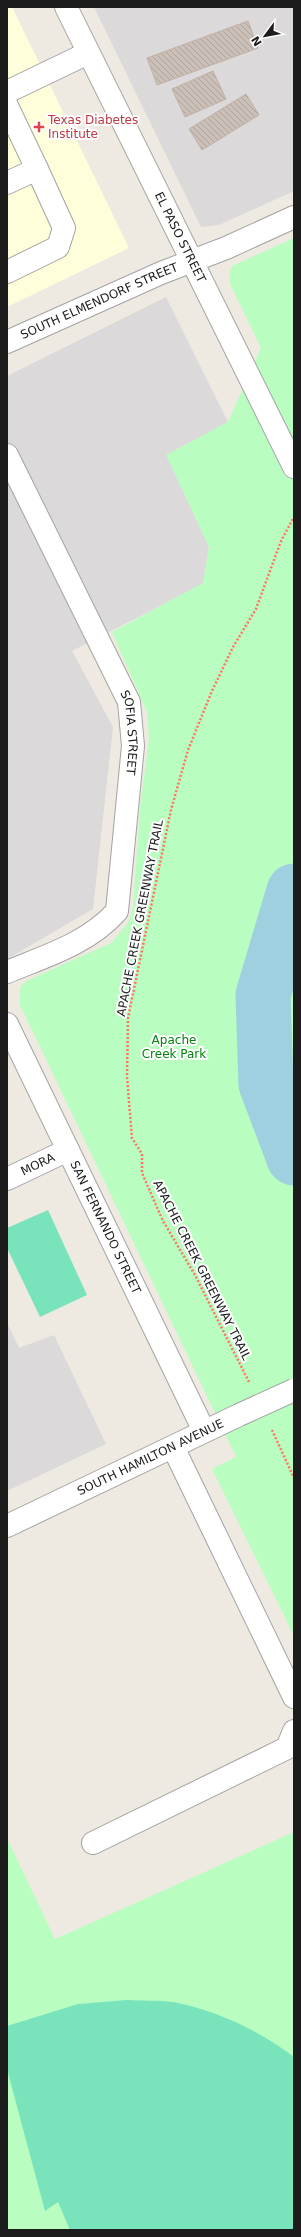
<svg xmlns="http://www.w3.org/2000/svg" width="301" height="2237" viewBox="0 0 301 2237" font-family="'DejaVu Sans',sans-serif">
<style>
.residential{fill:#dbd9d9}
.education{fill:#feffda}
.park{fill:#bafdc1}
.pitch{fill:#79e4bc}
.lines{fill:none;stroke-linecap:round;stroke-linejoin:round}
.river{stroke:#9ed0e0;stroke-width:55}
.building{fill:url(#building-back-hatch);stroke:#c1b1a3}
.minor-casing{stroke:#a3a3a3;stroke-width:24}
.path{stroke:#ff7562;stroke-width:2.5;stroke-dasharray:2 2;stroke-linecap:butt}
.minor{stroke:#fff;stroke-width:22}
.minor-bridge-casing{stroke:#a3a3a3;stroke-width:24;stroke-linecap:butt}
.minor-bridge{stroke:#fff;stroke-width:22}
.health-dot{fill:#e0444e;stroke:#fff;stroke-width:1.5}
.labels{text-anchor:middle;stroke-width:4;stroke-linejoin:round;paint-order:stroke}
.health-label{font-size:12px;fill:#be3a42;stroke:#fff;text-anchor:start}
.street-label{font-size:12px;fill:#1c1c1c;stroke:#fff}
.park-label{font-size:12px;fill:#048111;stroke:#fff}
</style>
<defs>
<pattern id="building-back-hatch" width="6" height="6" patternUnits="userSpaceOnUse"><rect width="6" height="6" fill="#cbc0b7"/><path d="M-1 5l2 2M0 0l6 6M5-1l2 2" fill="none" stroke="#aea49d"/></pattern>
</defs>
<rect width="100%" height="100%" fill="#efeae1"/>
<path class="residential" d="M94,7h200v184l-75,34 -18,2z
M166,297l62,125 -61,33 42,92 -6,37 -131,67 41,76 -20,182 -86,50v-583z
M7,1322l12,26 35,-13 52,109 -99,47z"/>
<path class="education" d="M7,7h5l117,241 -122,59z"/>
<path class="park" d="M294,238v1398l-82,-167 24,-12 -216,-452v-18l6,-6 85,-38 17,-20 5,-15 7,-100 9,-69 -2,-27 -35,-80 91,-49 6,-36 -43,-92 62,-33 33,-74 -31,-64 -1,-9 3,-9z
M294,1832v398h-287v-392l48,101z"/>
<path class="pitch" d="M48,1210l39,85 -47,22 -33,-69v-20z
M127,2000c15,1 32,0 46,2 43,8 87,29 121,55v173h-224l-12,-28 -13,9 -38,-142v-43l71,-22z"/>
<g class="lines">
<path class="river" d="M294,891l-31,104 3,89 28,74"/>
</g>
<path class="building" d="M248,21l10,27 -101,37 -10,-27z
M213,71l13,28 -41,18 -13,-28z
M246,94l13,21 -57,35 -13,-21z"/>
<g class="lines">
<g class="minor-casing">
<g id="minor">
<path id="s1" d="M66,7l228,460"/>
<path d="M7,92l81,-39"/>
<path d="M7,106l30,63 -30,14"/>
<path d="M7,272l51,-25 6,-19 -27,-59"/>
<path id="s2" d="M7,342l154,-69 65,-25 68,-31"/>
<path id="s3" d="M7,455l122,247 4,44 -16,165c-28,32 -71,45 -110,61"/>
<path id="s4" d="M7,1024l197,407"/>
<path id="s5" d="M7,1179l61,-29"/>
<path d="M173,1447l121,250"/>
<path id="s6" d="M7,1526l232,-111"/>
<path d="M93,1843l194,-95 7,-17"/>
</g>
</g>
<path class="path" d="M249,1382l-54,-107 -32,-54 -21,-48v-19l-10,-16 -5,-61 1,-59 43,-208 17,-60 24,-59 21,-44 23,-38 25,-68 13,-24
M272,1430l22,48"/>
<use href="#minor" class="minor"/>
<g class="minor-bridge-casing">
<path id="minor-bridge" d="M239,1415l55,-25"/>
</g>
<use href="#minor-bridge" class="minor-bridge"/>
</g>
<path class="health-dot" d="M37 121h4v4h4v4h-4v4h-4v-4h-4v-4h4z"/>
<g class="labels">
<g class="health-label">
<text x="48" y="124">Texas Diabetes<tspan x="48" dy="14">Institute</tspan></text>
</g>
<g class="street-label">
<text dy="4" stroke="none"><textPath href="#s1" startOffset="257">EL PASO STREET</textPath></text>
<text dy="4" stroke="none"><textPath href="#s2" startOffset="101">SOUTH ELMENDORF STREET</textPath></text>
<text dy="4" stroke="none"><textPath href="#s3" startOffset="306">SOFIA STREET</textPath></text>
<text transform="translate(140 918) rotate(-79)" y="4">APACHE CREEK GREENWAY TRAIL</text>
<text dy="4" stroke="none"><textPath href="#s5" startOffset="34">MORA</textPath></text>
<text dy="4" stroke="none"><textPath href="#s4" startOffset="226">SAN FERNANDO STREET</textPath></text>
<text transform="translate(202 1270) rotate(63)" y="4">APACHE CREEK GREENWAY TRAIL</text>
<text dy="4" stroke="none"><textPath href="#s6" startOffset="159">SOUTH HAMILTON AVENUE</textPath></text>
</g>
<g class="park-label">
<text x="174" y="1044">Apache<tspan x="174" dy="14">Creek Park</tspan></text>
</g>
</g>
<rect width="301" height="2237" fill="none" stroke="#1c1c1c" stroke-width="16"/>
<g transform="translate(265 36) rotate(238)" stroke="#ffffff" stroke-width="3" paint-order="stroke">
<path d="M0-3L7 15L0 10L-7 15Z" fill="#1c1c1c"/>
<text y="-6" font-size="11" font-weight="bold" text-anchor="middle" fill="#1c1c1c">N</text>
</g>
</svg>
